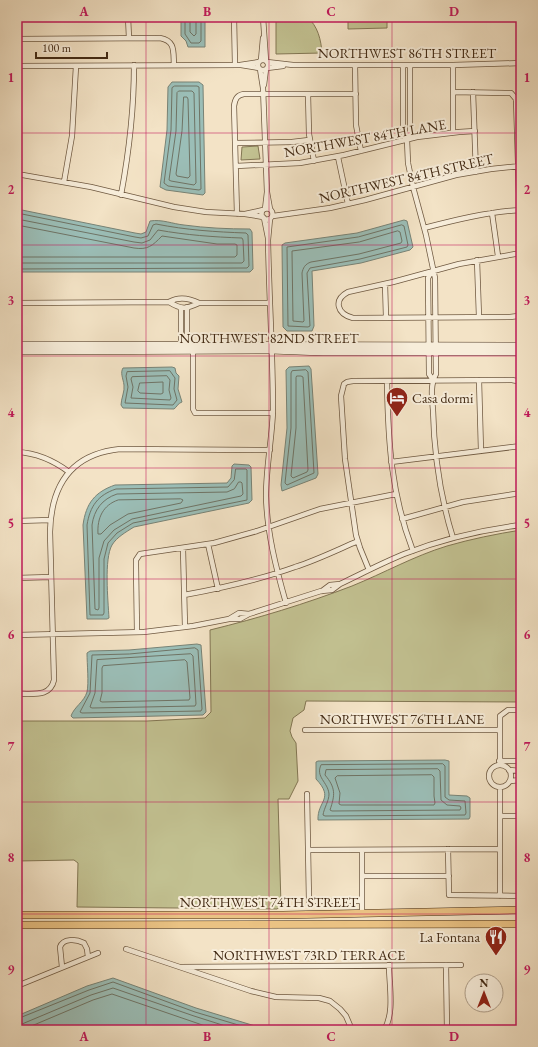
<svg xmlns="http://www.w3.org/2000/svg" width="538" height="1047" viewBox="0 0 538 1047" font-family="'EB Garamond',serif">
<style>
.green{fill:#c2c191;stroke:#827653}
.water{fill:#9bbeb7;stroke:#788376}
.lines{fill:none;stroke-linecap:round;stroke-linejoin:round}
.shore{stroke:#6f7466;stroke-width:1}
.street-casing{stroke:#6f5941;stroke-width:6}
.secondary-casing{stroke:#432b15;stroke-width:8}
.primary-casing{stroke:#432b15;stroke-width:8}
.street{stroke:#f7edda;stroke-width:4.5}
.secondary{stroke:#f7edda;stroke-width:7}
.primary{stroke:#eac283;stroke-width:7}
.grid{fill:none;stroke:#c2185b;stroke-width:1;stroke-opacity:0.55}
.labels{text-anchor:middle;stroke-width:4;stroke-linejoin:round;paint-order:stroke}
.street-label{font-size:14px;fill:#432b15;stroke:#f7edda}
.poi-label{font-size:14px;fill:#432b15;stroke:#f7edda;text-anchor:start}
.neatline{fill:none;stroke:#c2185b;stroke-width:1.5}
.grid-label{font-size:13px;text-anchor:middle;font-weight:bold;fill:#c2185b}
</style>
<rect width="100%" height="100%" fill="#f3e3c6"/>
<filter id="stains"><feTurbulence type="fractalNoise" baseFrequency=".005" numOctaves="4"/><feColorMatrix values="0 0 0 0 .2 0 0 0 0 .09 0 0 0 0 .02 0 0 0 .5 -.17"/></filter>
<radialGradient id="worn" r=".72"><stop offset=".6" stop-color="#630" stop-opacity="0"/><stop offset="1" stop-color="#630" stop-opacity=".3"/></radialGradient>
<path class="green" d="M276,17h31c11,9 14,23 15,36l-46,1z
M348,17h39v11l-39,1z
M258,146l2,13 -19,1 1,-13z
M521,530v172l-215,-1 -2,9 -11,8 -3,13 2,6 4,6 2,38 -9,18h-11l3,107 -4,3 -200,-2 1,-44 -4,-3 -57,1v-140h130l58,-3 6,-6 -1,-82c49,-12 95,-26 142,-44 32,-13 62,-30 95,-40 24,-7 49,-12 74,-16z"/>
<path class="water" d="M181,17h24v30h-17l-2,-6 -5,-5z
M172,82h27l4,3 2,108 -2,2 -37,-5 -6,-3 7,-57 1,-43z
M17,209l118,24 6,1 5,-2 4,-11c12,-2 23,3 34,4 22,3 44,4 66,4l2,3 1,37 -3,3h-233z
M404,220l3,1 6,26 -3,3 -49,13 -49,8 2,55 -2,5h-25l-4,-4 -1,-82 3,-2 72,-10z
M309,366l2,3 7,105 -2,4 -34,13 -1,-6 6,-57 -1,-58 3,-3z
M172,367l3,1 1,5 3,3 -1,13 4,13c-4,1 -5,5 -8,7l-51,-1 -2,-3c0,-6 4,-14 3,-20 -1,-7 -4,-12 -1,-17z
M234,464l15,1 2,2 1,33 -3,3 -115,24c-8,5 -17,10 -22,18 -8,14 -4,55 -3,73l-2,1h-20l-4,-94c3,-22 12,-33 32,-40l112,-2 4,-5 1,-12z
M197,644l4,1 5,67 -3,3 -130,3 -2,-2c3,-9 13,-14 16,-24 2,-9 0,-28 0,-39l3,-2 39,-1z
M445,760l4,1v34l18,1 3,2v19l-1,2 -151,1c-1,-19 17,-21 -2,-41v-17l2,-1z
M113,978l83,30 69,21 48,1h-296v-14l70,-30z"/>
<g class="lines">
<path class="shore" d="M185,17v17l6,9h8l2,-2v-24
M190,17v15l4,4 2,-2v-17
M175,86h22l2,1 2,102 -2,1 -31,-4 -4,-3 7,-53 1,-42z
M179,91h13l2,2 2,90 -2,2 -23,-4 -2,-1 7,-49 1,-38z
M184,97h3l1,2 2,77 -2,2 -11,-2 -1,-2 6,-43z
M17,213l118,24 6,1 7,-2 5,-11 3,-1c30,6 60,8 90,9l2,2 1,31 -2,2 -230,1
M17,219l117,23 8,1 8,-3 8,-10c28,5 55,7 84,8l1,2 1,21 -2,2h-225
M17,225l117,23c14,2 18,-2 28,-12l55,8h18l2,1v10l-2,2h-218
M402,225l2,1 4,19 -1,2 -47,12 -50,9 -3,5 3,53 -2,1 -20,-1 -1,-79 71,-10z
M398,231l2,1 2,9 -1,2 -42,11 -48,8c-6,2 -8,6 -9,11l2,48 -1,1 -10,-1 -1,-70 67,-9z
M306,370l2,2 6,101 -27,12 -2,-2 6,-55v-55l1,-2z
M170,371l5,7 -1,11 3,11 -4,5 -48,-2 3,-16 -2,-11 1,-4z
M167,376l3,4 -1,10 2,8 -1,2 -39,-2 2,-11 -2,-8 1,-2z
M297,376h4l2,1 5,93 -1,2 -14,6 -2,-2 5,-48v-50z
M140,383l23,-1v11l-2,1 -21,-1 -2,-2z
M236,469h10l1,1v30l-114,23 -16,10 -9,10 -4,16v54l-1,2h-13l-3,-90c3,-19 11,-30 29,-36l112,-2 6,-7z
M239,482h2l1,1 1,11 -2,2 -109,23 -18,11 -10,11 -5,17v50l-1,2 -3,-1 -3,-84c2,-15 10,-26 25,-31l110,-2 7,-3z
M181,499l2,1 -2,3 -53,11 -18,11 -9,9h-3c-1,-16 5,-29 20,-34z
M195,648l3,2 4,59 -1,2 -119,2 -2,-1 10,-19 2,-38 37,-1z
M191,654l2,2 3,48 -1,2 -103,2 -2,-1 5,-14 2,-33z
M185,660l2,2 3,36 -1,2 -87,2 -2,-1 2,-8v-25l1,-2z
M443,764l2,2v31l4,3 16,1 1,12 -1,2 -140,1 -2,-1c1,-7 6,-14 6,-21 -1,-12 -14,-17 -8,-29z
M438,769l2,2 1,29 6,5 13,1 1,2 -1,2 -128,1 -2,-1c5,-15 6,-22 -5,-35l1,-5z
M432,775l2,2v19l1,7 -1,2h-93l-2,-1 1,-11 -5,-15 2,-2z
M17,1019l72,-29 24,-8 82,30 60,18
M17,1024h5l69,-29 22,-7 81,28 44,14
M22,1030l71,-30 19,-6 105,36"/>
<g class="street-casing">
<path id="street" d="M128,17l1,21
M234,17l1,48
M263,17l3,44
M17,39l143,-1c16,3 13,14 14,27
M258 65a5 5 0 1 1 10 0a5 5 0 1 1-10 0Z
M261,60l2,-22
M267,62l26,3h160l68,-2
M241,65l18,3
M355,65l1,60 5,26
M403,65v66l4,9 1,23 5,24 13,48 9,43 1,96c-6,11 -4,24 -3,36 1,44 7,86 20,128
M453,65v67
M17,66l223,-1 19,-3
M267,68l16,-2
M260,69l3,19 4,104 3,17
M264,85l2,-16
M453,92l52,1h6l5,6 5,159
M473,92l3,80
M308,94l1,40 5,27
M407,140l3,-9v-66
M235,143l57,-1 17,-2
M338,157l10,47
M236,166l64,-3 44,-8 73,-18 42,-5 16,-1
M17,174l74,13 83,20 32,5 39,2 18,3
M64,182l8,-46 4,-70
M121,195c8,-43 13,-86 13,-130
M261.5 214a5.5 5.5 0 1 1 11 0a5.5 5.5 0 1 1-11 0Z
M265,209l2,-17
M492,213l6,43
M237,214l-3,-108c1,-7 3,-11 10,-12h112
M245,214l18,-4
M273,216l57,-8 35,-8 91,-25 35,-6 30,-3
M264,218l4,20
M270,219l-2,21c1,57 5,114 5,171 -1,28 -7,56 -7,85 1,37 10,72 20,107
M424,228c31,-8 63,-16 96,-18
M521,253l-62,11 -66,18 -45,10c-15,8 -11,22 5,26l157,-1 8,-1 3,-3
M477,260l2,57
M432,271l-4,7 1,96 4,6
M385,284l1,33
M169,302c13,8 17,7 30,1
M17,303l152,-1c10,-6 20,-4 30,1h71
M181,308v31l3,4
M184,347v-4l3,-4v-32
M193,351v58l2,4h78
M479,380l2,71
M387,381c1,60 4,113 26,170
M17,452c20,1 36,8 52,20
M391,462l130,-16
M402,519l61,-17 58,-9
M17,521l33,-1
M208,544l10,45
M183,549l2,78
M369,570l-9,-22 -4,-13 -11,-76 -4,-63 3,-12 3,-2 6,-1 159,-1 5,1 4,3
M17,578l34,-1
M322,591l8,-6 10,-1
M184,595c38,-7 75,-15 111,-28 22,-7 42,-17 63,-26
M229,619h11l9,-5
M137,632l-1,-66v-6l4,-6 74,-11 43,-12 63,-22 76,-15
M17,635l127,-3 49,-6 36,-7 10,-6 10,1 72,-23 11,-1 8,-6c21,-10 42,-21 64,-30 38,-15 77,-24 117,-29
M17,694c15,-1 33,4 37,-14l-4,-148c1,-47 21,-78 70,-83l150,1
M305,730h194
M499,761h22
M500,765v-49l8,-6h13
M489 776a11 11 0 1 1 22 0a11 11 0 1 1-22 0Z
M509,770l12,1
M510,781l11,-1
M500,787v109
M307,794l2,107h53
M500,816h21
M448,849l1,46 72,1
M308,850l192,-1
M362,850v64
M362,876h87
M126,949l125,42 25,6 43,1 11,3 10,8 6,7 6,14
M446,965l1,65
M62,967l-2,-20c3,-9 16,-8 24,-4l3,6 1,8
M180,967l281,-2
M17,986l81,-33
M384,1030c11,-17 5,-45 5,-65"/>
</g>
<g class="secondary-casing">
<path id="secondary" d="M17,345l504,1
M17,351l254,-1 52,2h198"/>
</g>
<g class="primary-casing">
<path id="primary" d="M17,915h266l238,-5
M17,925l504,-1"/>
</g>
<use href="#street" class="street"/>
<use href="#secondary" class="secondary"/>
<use href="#primary" class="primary"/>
</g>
<path class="grid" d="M146,17v1013M269,17v1013M392,17v1013M17,133h504M17,245h504M17,356h504M17,468h504M17,579h504M17,691h504M17,802h504M17,914h504"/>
<defs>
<g id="hotel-pin" transform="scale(1.15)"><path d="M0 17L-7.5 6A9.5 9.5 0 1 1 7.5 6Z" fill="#8f2418" stroke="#f7edda"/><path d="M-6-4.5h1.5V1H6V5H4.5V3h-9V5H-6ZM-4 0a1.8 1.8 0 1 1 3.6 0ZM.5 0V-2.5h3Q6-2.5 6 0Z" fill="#fff"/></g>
<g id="restaurant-pin" transform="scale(1.15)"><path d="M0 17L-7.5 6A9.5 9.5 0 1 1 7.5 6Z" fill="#8f2418" stroke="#f7edda"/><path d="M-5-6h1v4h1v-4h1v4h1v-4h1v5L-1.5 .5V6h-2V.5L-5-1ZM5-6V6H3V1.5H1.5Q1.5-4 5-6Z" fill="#fff"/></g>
</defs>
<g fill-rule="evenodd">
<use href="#hotel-pin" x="397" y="398"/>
<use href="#restaurant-pin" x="496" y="937"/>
</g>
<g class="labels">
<g class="street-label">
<text x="407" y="58">NORTHWEST 86TH STREET</text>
<text transform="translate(365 138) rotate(-10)" y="5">NORTHWEST 84TH LANE</text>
<text transform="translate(406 178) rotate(-13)" y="5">NORTHWEST 84TH STREET</text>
<text x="269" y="343">NORTHWEST 82ND STREET</text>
<text x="402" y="724">NORTHWEST 76TH LANE</text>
<text x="269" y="907">NORTHWEST 74TH STREET</text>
<text x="309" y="960">NORTHWEST 73RD TERRACE</text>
</g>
<g class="poi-label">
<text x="412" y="403">Casa dormi</text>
<text x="480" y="942" text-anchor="end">La Fontana</text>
</g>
</g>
<rect width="538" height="1047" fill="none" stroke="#f3e3c6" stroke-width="44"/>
<g transform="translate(484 993)"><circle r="19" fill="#f7edda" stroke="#af9f8b"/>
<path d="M0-3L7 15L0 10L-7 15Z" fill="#8f2418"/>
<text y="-6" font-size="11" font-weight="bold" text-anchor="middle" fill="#432b15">N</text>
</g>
<path d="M36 52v6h71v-6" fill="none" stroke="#432b15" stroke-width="2"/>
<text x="42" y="52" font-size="12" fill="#432b15" stroke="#f7edda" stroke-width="3" paint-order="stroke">100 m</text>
<rect x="22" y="22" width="494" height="1003" class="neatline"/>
<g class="grid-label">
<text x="84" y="16">A</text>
<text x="207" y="16">B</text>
<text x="331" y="16">C</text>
<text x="454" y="16">D</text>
<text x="11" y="82">1</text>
<text x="527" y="82">1</text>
<text x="11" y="194">2</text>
<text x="527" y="194">2</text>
<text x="11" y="305">3</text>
<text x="527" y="305">3</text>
<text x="11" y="417">4</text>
<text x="527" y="417">4</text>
<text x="11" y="528">5</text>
<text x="527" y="528">5</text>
<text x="11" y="639">6</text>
<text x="527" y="639">6</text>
<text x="11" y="751">7</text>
<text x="527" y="751">7</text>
<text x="11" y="862">8</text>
<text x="527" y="862">8</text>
<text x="11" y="974">9</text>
<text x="527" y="974">9</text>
<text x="84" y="1041">A</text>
<text x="207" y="1041">B</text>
<text x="331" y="1041">C</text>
<text x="454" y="1041">D</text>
</g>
<rect width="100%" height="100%" filter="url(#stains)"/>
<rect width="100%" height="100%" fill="url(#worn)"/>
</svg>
